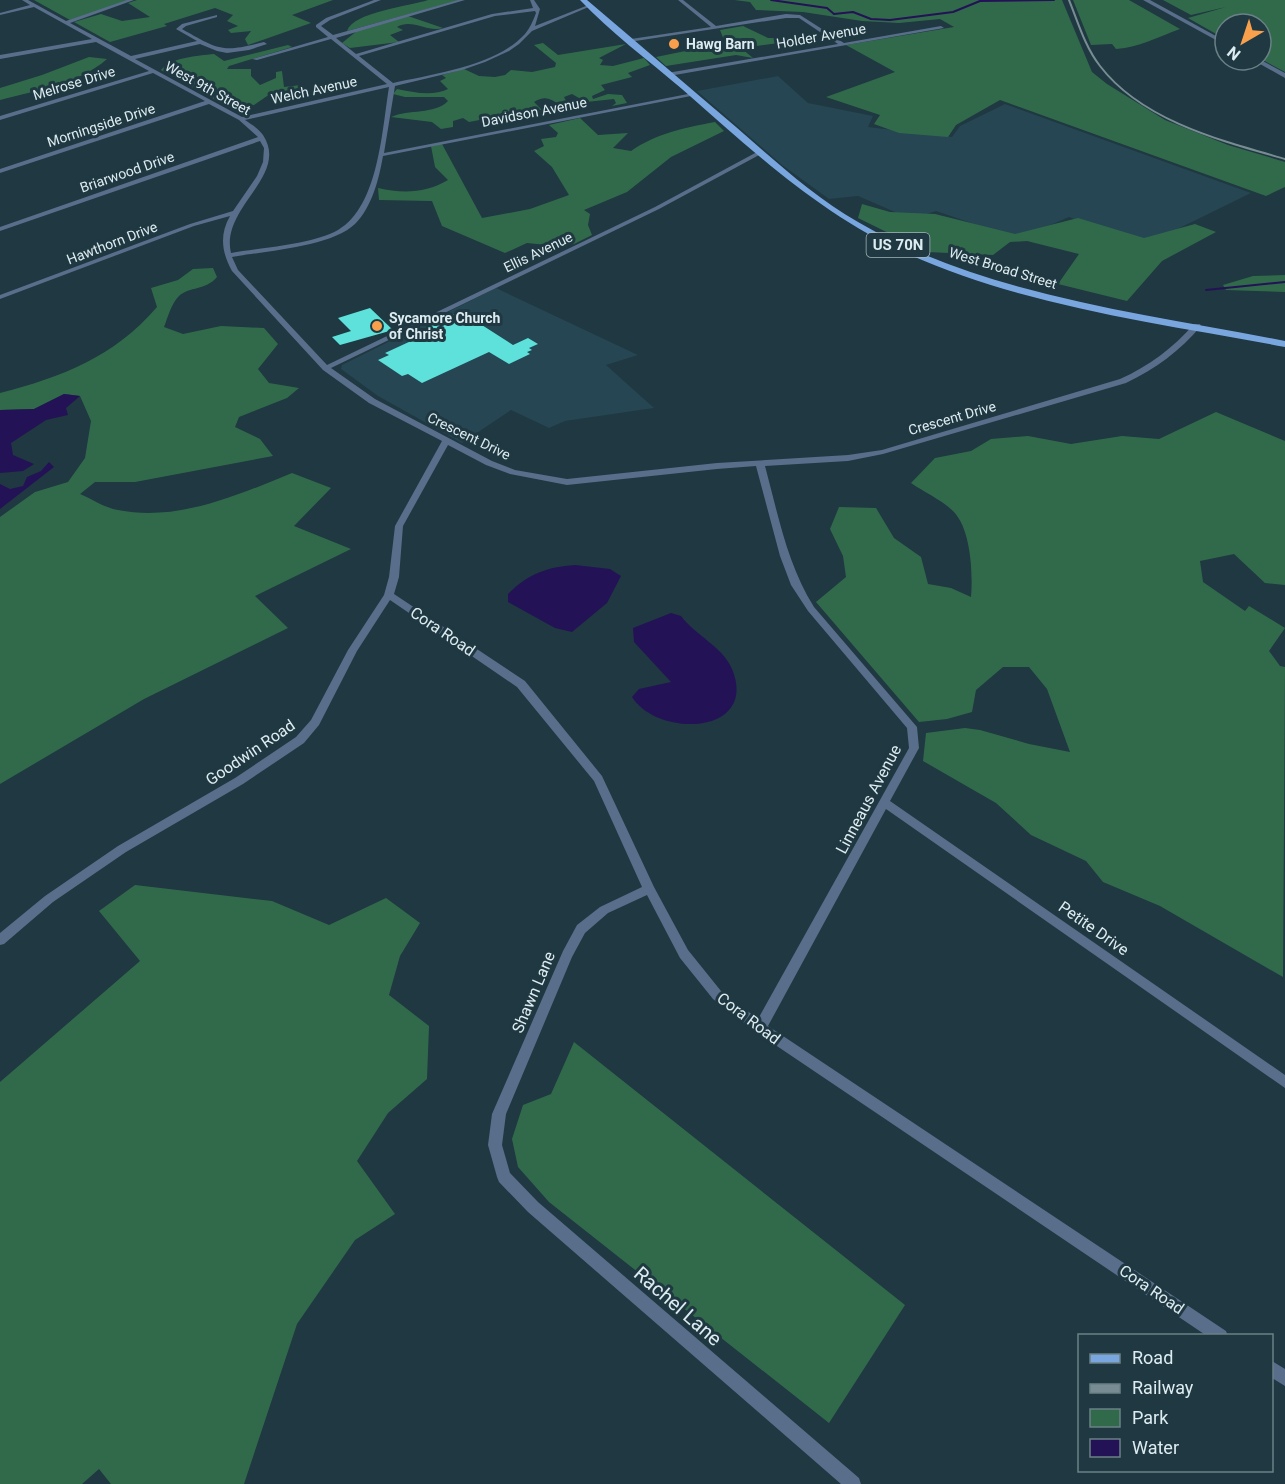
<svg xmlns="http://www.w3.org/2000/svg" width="1285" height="1484" viewBox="0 0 1285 1484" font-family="Roboto,sans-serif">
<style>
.built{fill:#254652}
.green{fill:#316a4b}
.water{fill:#241256}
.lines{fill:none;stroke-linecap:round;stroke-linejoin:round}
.stream{stroke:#241256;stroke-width:2}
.building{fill:#5de1da}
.minor{fill:#586e8a;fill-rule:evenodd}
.tertiary{fill:#586e8a;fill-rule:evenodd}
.primary{fill:#7aa6e0;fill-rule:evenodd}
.rail{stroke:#788c93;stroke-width:2}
.poi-dot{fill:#f9a04c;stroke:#1f3841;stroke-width:2}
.labels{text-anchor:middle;stroke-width:6;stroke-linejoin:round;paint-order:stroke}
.far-street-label{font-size:14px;fill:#ddecf1;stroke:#1f3841}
.far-poi-label{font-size:14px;font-weight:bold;fill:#ddecf1;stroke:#1f3841;text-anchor:start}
.shield{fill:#1f3841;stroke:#a4b6bc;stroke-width:1.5}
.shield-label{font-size:15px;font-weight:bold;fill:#ddecf1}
.street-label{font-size:16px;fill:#ddecf1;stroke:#1f3841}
.near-street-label{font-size:20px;fill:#ddecf1;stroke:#1f3841}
</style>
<rect width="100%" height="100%" fill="#1f3841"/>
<path class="built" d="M778,76l30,27 65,13 -5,11 84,10 8,-11 45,-22 246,89 -108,53 -74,-29 -51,22 -82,-28 -25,8 -53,-23 -29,3 -47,-34 -85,-74z
M496,288l142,67 -32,10 48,43 -89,13 -16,7 -38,-18 -49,33 -84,-47 -37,-27 1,-4z"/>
<path class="green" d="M34,0h96l-60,20z
M137,0h196l-41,15 19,8 -63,22 -3,-6 6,-8 -20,2 -3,-3 10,-4 -11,-5 6,-6 -18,-7 -51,16 3,2 -57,16 -36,-20 27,-8 21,7 28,-4 -22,-14z
M428,0h32l-113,31c6,-19 63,-25 81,-31z
M734,0h328l30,72 15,12 58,36 63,25 57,17v25l-19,9 -266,-96 -44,25 -8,12 -49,-4 -25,-9 6,-9 -54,-18 69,-25 -49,-27 108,-18 -14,-8 -41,4 -37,-2 -59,-9 -47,-2 -6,-8z
M1073,0h56l51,29c-22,8 -40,18 -64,20l-4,-5 -21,1z
M1163,0h122v72l-24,-13v-35h-36v15l-37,-21 38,-11 -35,8z
M408,16l35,12c-15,5 -31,-10 -46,-1l6,3 -13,5 9,7 -49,6 -8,-5 16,-13z
M743,26l25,12h23l-5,4 -45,6 12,10 -17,-3 -70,11 -10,-9 59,-12 9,-5 -4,-10z
M543,43l15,12 68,-11 -27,14 4,2 -3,5 13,1 31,-8 6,7 -22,8 4,4 -31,8 4,5 -13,6 1,3 15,-5 14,1 5,8 -15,3 4,-3 -2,-4 -28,3 -14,-8 -8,3 4,8 -6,1c-10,-6 -16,-12 -28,-4l8,8 -23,3 -1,3 -12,-1 -37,7 -6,-4 -10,3v6l-12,2 -9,-7 -41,-5c18,-8 43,-2 57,-16l-4,-4h-39l-12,-3 4,-5c16,3 35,8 51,0l-8,-8 6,-3 -4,-3 22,-6 15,7 16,1 10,-2 6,-5 21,2 23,-5 1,-4 -22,-18z
M288,45l4,2 -63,19 -2,3h24v7l9,9 16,-7v-6l6,-1 2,16 17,-2 4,4 -35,5 -16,11 -18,6 -75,-41c11,-13 36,-14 53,-16l10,7z
M89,57l18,2c-30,26 -70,31 -107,41v-12l42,-13z
M580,118l18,17 30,-2 -15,15 18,3c26,-18 53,-23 84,-29l9,9 -53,26 -44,35 -43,18 6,4 -2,11 4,10 -18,9 -17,2 -30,-3 -22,10 -63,-27 -10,-25 -53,-1 -1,-12c25,6 48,5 70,-8l-13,-13 -4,-21 11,-2 40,74 48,-9 39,-14 -17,-28 -18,-16 10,-5 -3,-7 15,-2 2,-4 -9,-8z
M862,204l28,8 45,2 80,20 63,-16 66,20 51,-14 21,8 -54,29 -35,40 -69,-17 21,-30 -52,-13 -17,1 -17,13 -66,-3 -69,-34z
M213,268l4,9c-12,14 -27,9 -38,19 -8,8 -11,21 -15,31l19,7 38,-8 43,2 14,16 -20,25 11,14 30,5 -12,10 -48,19 -4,10 25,12 13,17 -138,26h-40l-15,12c12,5 25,14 38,16 60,12 120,-15 174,-37l39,15 -37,38 57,23 -96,47 33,32 -144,71 -144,85v-267l35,-25 33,-10 17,-24 6,-37 -11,-25 -16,-2 -30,15 -34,1v-17c62,-16 114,-36 157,-86l-6,-19 27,-8 15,-11z
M1285,275v17l-59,-2 -3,-5 30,-9z
M1216,412l69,29v144l-20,-2 -31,-29 -34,7 3,21 42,29 4,-5 36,22 -16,23 11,15 5,1 -2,310 -123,-71 -57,-24 -17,-21 -55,-26 -35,-32 -73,-42 3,-28 39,-5 15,2 49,14 41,8 -23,-63 -18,-22h-26l-27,23 -4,22 -25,7 -28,3 -103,-120 30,-25 -3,-21 -13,-27 9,-22 37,1 18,30 27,19 7,27 23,4 20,9c2,-23 0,-67 -17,-85 -12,-12 -30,-20 -43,-29l24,-25 36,-7 20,-12 37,-3 43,8 51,-8 37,3z
M135,885l137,16 57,24 57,-27 34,25 -20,33 -11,39 40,31 -2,53 -39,34 -31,48 38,53 -40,26 -58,84 -53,160h-133l-12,-15 -17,15h-82v-402l140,-121 -41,-50z
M574,1042l331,263 -76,118 -280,-221 -31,-35 -6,-28 11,-34 28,-11z"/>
<path class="water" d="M64,394l16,2 -14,12 2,7 -22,5 -35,23 2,12 21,9 -11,7 -23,2v-63l34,-1z
M49,462l5,5 -54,42v-25l10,5 13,-3 4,-9 14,-6z
M575,565l35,4 11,7 -14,27 -35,29 -17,-4 -47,-26v-8c20,-20 39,-27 67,-29z
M671,613l10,3c14,19 42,31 51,53 27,65 -73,70 -100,28l7,-8 32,-7 -37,-40 -1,-14z"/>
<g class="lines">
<path class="stream" d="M771,0l56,8 7,6 19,-2 18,7 19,1 63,-8 27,-11 74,-1
M1206,290l79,-8"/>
</g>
<path class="building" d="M370,308l23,22 -53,15 -8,-8 19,-6 -13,-13z
M460,311l53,34 15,-7 10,6 -9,4 3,2 -5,2 3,2 -21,10 -20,-12 -67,31 -14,-9 -6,2 -24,-16 11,-5 -4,-2 26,-12 -6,-3z"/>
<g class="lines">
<path class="minor" d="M22,0h6l38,21 61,-21h7l-64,23 61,33 66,-15 -21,-12 6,-5 35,-9v2l-31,9 -4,3c37,21 40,24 82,13l3,2 -18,6 -22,3 -10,-2 -17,-7 -65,15 107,58 145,-33 -56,-45 -74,21 -5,-1 76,-22 -12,-10v-2l10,-7 48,-18h7l-51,20 -9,6 12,9 125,-35h7l-129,38 20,16 136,-40 41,-6 -3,-8h4l6,9 -5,17 56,-22v2l-59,25 -13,13 -10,7 -24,11 -23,8 -67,16 -11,67 309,-60 1,1 -3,2 -308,60c-4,23 -11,51 -28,68 -24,23 -90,27 -123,33l6,13 89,95 328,-158 102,-55h4v2l-102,55 -328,159 44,31 117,62 23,9 52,9 150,-16 131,-8 34,-5 238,-71c29,-13 53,-31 74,-55h6l1,2c-21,25 -46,43 -75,57l-243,71 -35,7 -83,5c13,48 22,98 49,141l103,120 2,21 -29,53 395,274v13l-399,-279 -118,217 458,305 2,5h-21l-451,-304 -43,-33 -33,-41 -33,-63 -39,18 -23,20 -13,24 -66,157 -4,31 8,28 28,29 321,276 2,6h-20l-313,-272 -29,-30 -2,-5 -9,-32 4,-31 71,-163 14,-26 23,-18 42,-20 -48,-106 -77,-94 -127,-87 -33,51 -38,74 -15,18 -61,41 -117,68 -73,50 -49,42 -4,1v-12l45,-37 73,-50 117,-68 61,-41 15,-17 37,-70 36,-55 5,-18 6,-51 47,-85 -73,-38 -46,-33 -91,-99c-10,-18 -13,-36 -2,-55l-36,10 -194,73v-4l190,-71 43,-13 24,-35 6,-14 1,-14 -4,-7 -260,90v-4l258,-90 -19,-17 -30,-16 -209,69v-4l205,-68 -52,-28 -153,47v-4l149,-45 -53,-29 -96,17v-4l92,-16 -58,-32 -34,8v-2l30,-8zM535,11l1,2c-3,8 -6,15 -11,21 -29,32 -92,40 -132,49l-34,-27 136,-40zM389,87c-7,42 -10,119 -51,143 -24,14 -78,18 -107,23 -11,-46 59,-77 32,-118 -4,-6 -12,-11 -18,-15zM448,445l38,20 24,9 57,11 150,-16 39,-3 24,90 11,29 17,26 99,117 2,20 -151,271 -37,-28 -33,-41 -34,-63 -52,-111 -77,-95 -131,-87 5,-17 4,-51z
M678,0h5l33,26 70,-12 14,1 44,28 97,-17 3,2 -275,48 -3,-2 1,-1 171,-29 -39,-26h-13l-157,24 2,-3 80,-12z
M1272,1361l13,8v17l-13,-8z"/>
<path class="tertiary" d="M1143,0h7l75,41v4z
M1253,60h8l24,13v5z"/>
<path class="primary" d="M580,0h7c50,42 99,85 149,127 39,34 77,69 122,95 128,74 284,91 427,119v6c-126,-24 -259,-40 -377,-93 -89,-40 -154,-102 -226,-165 -34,-29 -72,-57 -102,-89z"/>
<path class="rail" d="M1069,0c9,22 16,47 31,66 42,55 122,75 185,93"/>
</g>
<g class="poi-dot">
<circle cx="674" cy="44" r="6"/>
<circle cx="377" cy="326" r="6"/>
</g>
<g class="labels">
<g class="far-street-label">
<text transform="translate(821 36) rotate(-10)" y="5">Holder Avenue</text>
<text transform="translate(74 83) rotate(-17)" y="5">Melrose Drive</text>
<text transform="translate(208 88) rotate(29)" y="5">West 9th Street</text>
<text transform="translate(314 90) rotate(-12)" y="5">Welch Avenue</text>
<text transform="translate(534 112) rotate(-11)" y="5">Davidson Avenue</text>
<text transform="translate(101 125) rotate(-18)" y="5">Morningside Drive</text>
<text transform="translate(127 172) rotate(-19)" y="5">Briarwood Drive</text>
<text transform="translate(112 243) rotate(-21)" y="5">Hawthorn Drive</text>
<text transform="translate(538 252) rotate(-26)" y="5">Ellis Avenue</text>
<text transform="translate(1003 268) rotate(17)" y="5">West Broad Street</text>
<text transform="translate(952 418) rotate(-16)" y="5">Crescent Drive</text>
<text transform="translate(469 436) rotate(26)" y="5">Crescent Drive</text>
</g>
<g class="far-poi-label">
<text x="686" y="49">Hawg Barn</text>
<text x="389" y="323">Sycamore Church<tspan x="389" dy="16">of Christ</tspan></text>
</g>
<rect class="shield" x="866.5" y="233" width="63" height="24" rx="4.5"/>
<g class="shield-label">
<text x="898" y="250">US 70N</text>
</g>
<g class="street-label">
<text transform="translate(443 631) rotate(34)" y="6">Cora Road</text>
<text transform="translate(250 752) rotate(-34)" y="6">Goodwin Road</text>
<text transform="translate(868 799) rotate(-62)" y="6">Linneaus Avenue</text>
<text transform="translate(1094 928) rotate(35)" y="6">Petite Drive</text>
<text transform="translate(533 992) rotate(-67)" y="6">Shawn Lane</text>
<text transform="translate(749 1018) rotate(37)" y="6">Cora Road</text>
<text transform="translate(1152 1289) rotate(34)" y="6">Cora Road</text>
</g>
<g class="near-street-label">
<text transform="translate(678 1306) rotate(41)" y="7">Rachel Lane</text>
</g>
</g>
<rect x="1078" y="1334" width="195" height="138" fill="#1f3841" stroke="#6b8087" stroke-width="1.5"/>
<rect x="1090" y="1354" width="30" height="9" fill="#7aa6e0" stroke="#6b8087" stroke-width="1.5"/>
<text x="1132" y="1364" font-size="18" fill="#ddecf1">Road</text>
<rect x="1090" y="1384" width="30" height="9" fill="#788c93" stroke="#6b8087" stroke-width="1.5"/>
<text x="1132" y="1394" font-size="18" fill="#ddecf1">Railway</text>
<rect x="1090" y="1409" width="30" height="18" fill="#316a4b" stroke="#6b8087" stroke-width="1.5"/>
<text x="1132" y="1424" font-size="18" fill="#ddecf1">Park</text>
<rect x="1090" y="1439" width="30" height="18" fill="#241256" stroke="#6b8087" stroke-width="1.5"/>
<text x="1132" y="1454" font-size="18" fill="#ddecf1">Water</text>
<g transform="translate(1243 42) rotate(219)"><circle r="28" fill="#1f3841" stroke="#6b8087" stroke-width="1.5"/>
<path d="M0-4.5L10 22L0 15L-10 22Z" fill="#f9a04c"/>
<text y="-9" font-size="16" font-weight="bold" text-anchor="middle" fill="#ddecf1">N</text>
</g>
</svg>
